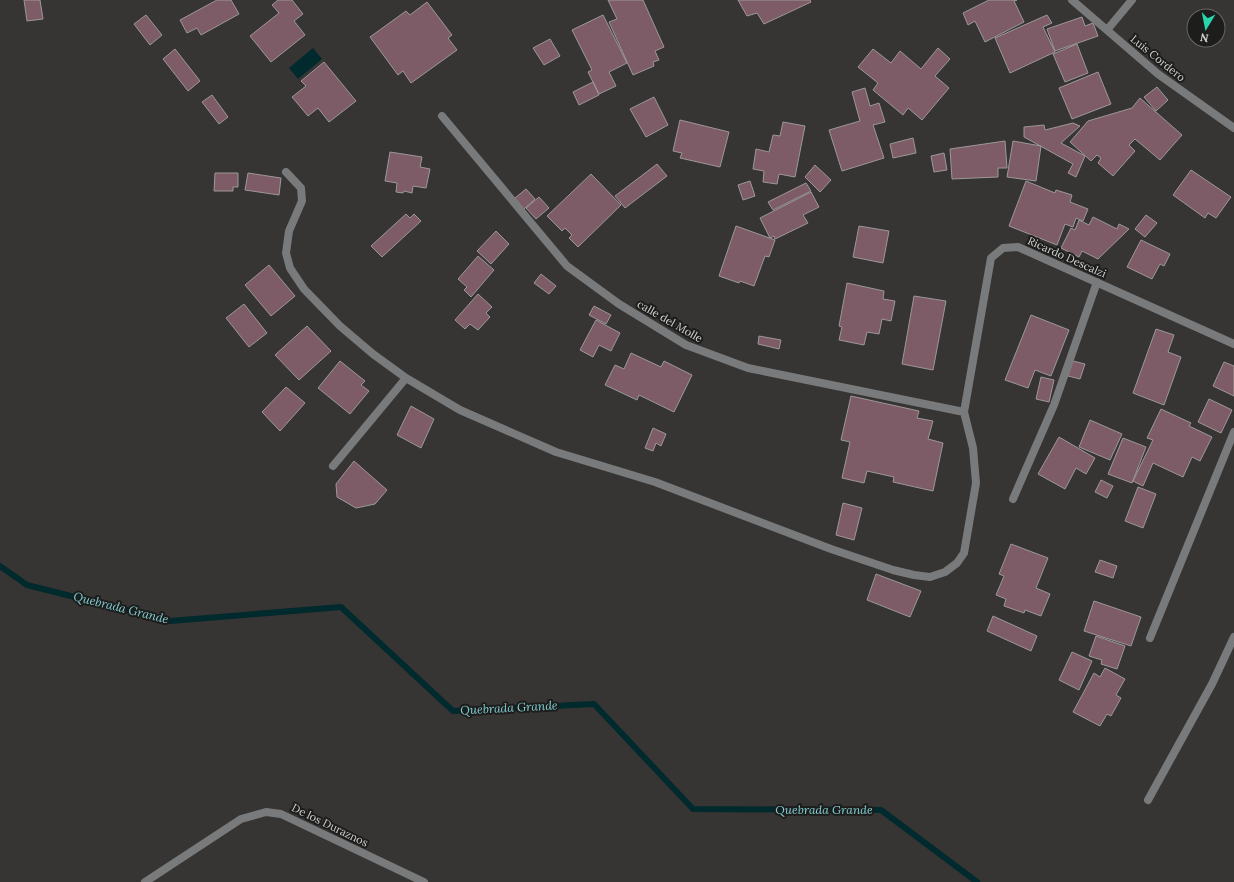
<svg xmlns="http://www.w3.org/2000/svg" width="1234" height="882" viewBox="0 0 1234 882" font-family="Lora,serif">
<style>
.water{fill:#002a2d}
.lines{fill:none;stroke-linecap:round;stroke-linejoin:round}
.stream{stroke:#002a2d;stroke-width:6}
.building{fill:#7d5c67;stroke:#9c9899}
.street{stroke:#787a7b;stroke-width:8}
.labels{text-anchor:middle;stroke-width:4;stroke-linejoin:round;paint-order:stroke}
.street-label{font-size:11px;fill:#d4d3d1;stroke:#1d1d1c}
.water-label{font-size:12px;font-style:italic;fill:#82cfd5;stroke:#1d1d1c}
</style>
<rect width="100%" height="100%" fill="#373533"/>
<path class="water" d="M313,48l9,11 -24,20 -9,-11z"/>
<g class="lines">
<path class="stream" d="M0,566l27,19 143,36 171,-14 112,104 141,-7 99,105 188,1 96,72"/>
</g>
<path class="building" d="M24,0h16l3,19 -16,2z
M217,0h14l8,14 -38,21 -4,-7 -10,5 -7,-13z
M278,0h14l11,14 -9,7 11,14 -34,27 -21,-26 29,-23 -7,-8z
M608,0h35l21,47 -9,4 4,9 -6,2 1,4 -21,9 -24,-53 8,-3z
M738,0h72l1,2 -47,22 -7,-11 -10,3z
M989,0h28l-3,1 10,21 -39,20 -10,-21 -7,4 -5,-12z
M427,2l25,33 -4,3 9,12 -46,33 -8,-12 -5,4 -28,-38 36,-26 4,4z
M146,15l16,20 -12,10 -16,-21z
M603,15l24,48 -18,9 7,14 -17,8 -11,-22 4,-2 -20,-40z
M1047,15l5,8 -9,4 12,25 -45,21 -15,-35z
M1082,17l3,9 8,-3 5,13 -43,15 -8,-22z
M550,39l10,17 -16,9 -11,-17z
M1077,44l11,29 -23,9 -12,-28z
M938,48l12,11 -15,17 14,12 -27,32 -14,-12 -5,7 -30,-25 5,-7 -20,-16 15,-18 18,14 9,-12 21,18z
M175,49l25,32 -12,10 -25,-32z
M324,62l32,39 -27,21 -11,-14 -10,8 -16,-19 14,-11 -5,-5z
M1098,72l13,32 -39,15 -13,-31z
M593,82l6,13 -20,10 -6,-13z
M1157,87l11,13 -12,11 -12,-14z
M865,88l5,18 9,-3 6,19 -12,3 11,33 -42,13 -13,-41 31,-9 -8,-29z
M212,95l16,22 -9,7 -17,-22z
M654,97l14,28 -22,12 -16,-28z
M1140,98l42,37 -22,25 -25,-21 -6,6 6,6 -22,25 -15,-13 3,-5 -4,-3 -6,6 -21,-19 18,-21 44,-13z
M680,120l49,12 -9,35 -40,-9 2,-5 -9,-2z
M783,122l22,4 -10,51 -16,-3 -2,10 -14,-2 1,-11 -11,-2 3,-20 13,3 4,-17 7,1z
M1073,123l7,3 -19,17 24,13 -9,21 -8,-4 5,-9 -49,-27v-10l20,-2 1,5z
M913,138l3,15 -23,5 -3,-14z
M1005,141l2,27h-9v9l-46,2 -2,-30z
M1013,141l28,5 -5,35 -29,-4z
M390,152l32,5 -2,10 10,2 -4,19 -13,-2 -1,7 -8,-2 -1,2 -7,-1 1,-9 -12,-2z
M944,153l3,17 -13,2 -3,-16z
M657,164l10,12 -42,32 -10,-12z
M815,165l16,15 -11,12 -15,-15z
M1191,170l40,27 -15,21 -8,-5 -3,5 -32,-23z
M215,173h23v14h-5v4h-19z
M248,173l33,5 -2,17 -34,-5z
M591,174l30,31 -43,42 -9,-9 3,-3 -7,-7 -3,3 -15,-15z
M750,181l5,15 -12,4 -5,-15z
M1026,181l29,12 1,-3 16,5 -2,7 18,7 -5,12 -7,-3 -3,9 -8,-3 -8,21 -48,-19z
M806,183l5,8 -38,19 -5,-8z
M526,189l9,10 -11,10 -9,-11z
M811,192l8,15 -16,8 5,8 -33,16 -1,-3 -4,2 -10,-20z
M539,197l10,11 -13,11 -10,-11z
M406,214l4,4 4,-4 7,7 -39,36 -11,-11z
M1146,215l11,8 -12,14 -10,-8z
M1093,217l24,12 2,-5 10,5 -31,30 -16,-8 -3,6 -18,-9 10,-20 4,2 4,-10 10,5z
M736,226l39,14 -6,17 -4,-1 -11,30 -14,-5 -1,2 -20,-7z
M859,226l30,5 -6,32 -30,-6z
M496,231l13,13 -18,20 -14,-13z
M1141,240l29,14 -6,12 -4,-2 -8,15 -25,-12z
M478,256l16,14 -23,27 -7,-7 3,-3 -9,-8z
M269,265l26,31 -24,20 -26,-31z
M541,274l15,12 -7,8 -15,-11z
M847,283l37,8 -1,8 12,2 -4,20 -9,-2 -3,15 -12,-2 -3,13 -25,-5 3,-13 -3,-1z
M478,294l14,13 -6,6 4,4 -12,13 -8,-6 -5,5 -10,-9z
M914,296l32,5 -13,69 -31,-6z
M244,304l23,29 -18,14 -23,-29z
M594,306l17,9 -5,9 -17,-9z
M1031,315l38,15 -18,46 -16,-6 -7,18 -23,-8z
M596,320l24,13 -9,18 -12,-6 -6,12 -13,-7z
M307,326l24,25 -32,29 -24,-25z
M1156,329l18,6 -6,17 13,5 -17,48 -31,-12z
M759,336l22,4 -2,9 -21,-5z
M631,353l30,14 3,-6 28,14 -18,37 -35,-17 -2,5 -32,-15 10,-20 9,4z
M340,361l25,20 -4,4 8,6 -19,23 -32,-26z
M1073,361l12,3 -5,15 -12,-3z
M1224,362l10,4v30l-21,-10z
M1041,377l13,3 -5,22 -13,-3z
M286,387l19,16 -25,28 -18,-19z
M851,396l68,15 -2,7 16,3 -5,18 15,4 -10,48 -40,-9 1,-5 -27,-6 -3,12 -22,-5 8,-36 -9,-2z
M1209,399l23,11 -11,23 -23,-11z
M411,406l23,13 -13,29 -24,-13z
M1161,409l30,14 -2,3 23,11 -12,24 -8,-4 -9,20 -30,-14 -10,23 -10,-5 20,-41 -6,-2z
M1090,420l32,14 -12,26 -31,-13z
M653,428l13,6 -5,12 -5,-3 -3,8 -8,-3z
M1059,437l36,21 -9,16 -10,-6 -11,21 -27,-15z
M1123,438l23,9 -14,36 -24,-9z
M354,461l33,29 -12,14 -19,4 -19,-11 -1,-13z
M1101,480l12,6 -6,12 -12,-6z
M1138,487l18,7 -13,34 -18,-7z
M843,503l19,5 -8,32 -18,-5z
M1011,544l37,14 -12,30 14,6 -9,22 -16,-6 -1,3 -20,-7 2,-7 -10,-4 8,-19 -5,-2z
M1100,560l17,6 -4,12 -18,-6z
M876,574l45,17 -11,26 -43,-17z
M1094,601l47,16 -10,29 -47,-15z
M993,616l44,20 -6,15 -44,-20z
M1096,636l29,10 -8,23 -16,-5 1,-4 -13,-4z
M1072,652l20,9 -13,29 -20,-10z
M1105,668l20,11 -9,16 5,3 -10,18 -4,-2 -7,12 -27,-14 21,-39 6,4z"/>
<g class="lines">
<path class="street" d="M1072,0l86,74 76,54
M1107,30l25,-30
M442,116l125,150 52,38 67,41 62,23 216,44
M286,172l15,16 1,13 -13,30 -3,22 4,15 14,21 36,37 33,28 33,24 54,32 96,42 99,30 176,67 62,21 21,5 16,2 15,-5 12,-9 7,-10 12,-70 -3,-35 -9,-36 27,-154 12,-10 15,-1 216,97
M333,466l73,-88
M1013,499l41,-94 43,-123
M1150,638l84,-206
M1148,800l64,-116 22,-47
M145,882l96,-63 25,-7 15,2 143,68"/>
</g>
<g class="labels">
<g class="street-label">
<text transform="translate(1158 58) rotate(39)" y="4">Luis Cordero</text>
<text transform="translate(1067 257) rotate(24)" y="4">Ricardo Descalzi</text>
<text transform="translate(670 321) rotate(30)" y="4">calle del Molle</text>
<text transform="translate(330 825) rotate(26)" y="4">De los Duraznos</text>
</g>
<g class="water-label">
<text transform="translate(121 608) rotate(14)" y="4">Quebrada Grande</text>
<text transform="translate(509 708) rotate(-3)" y="4">Quebrada Grande</text>
<text x="824" y="814">Quebrada Grande</text>
</g>
</g>
<g transform="translate(1206 28) rotate(190)"><circle r="19" fill="#1d1d1c" stroke="#666664"/>
<path d="M0-3L7 15L0 10L-7 15Z" fill="#28d5ad"/>
<text y="-6" font-size="11" font-weight="bold" text-anchor="middle" fill="#d4d3d1">N</text>
</g>
</svg>
